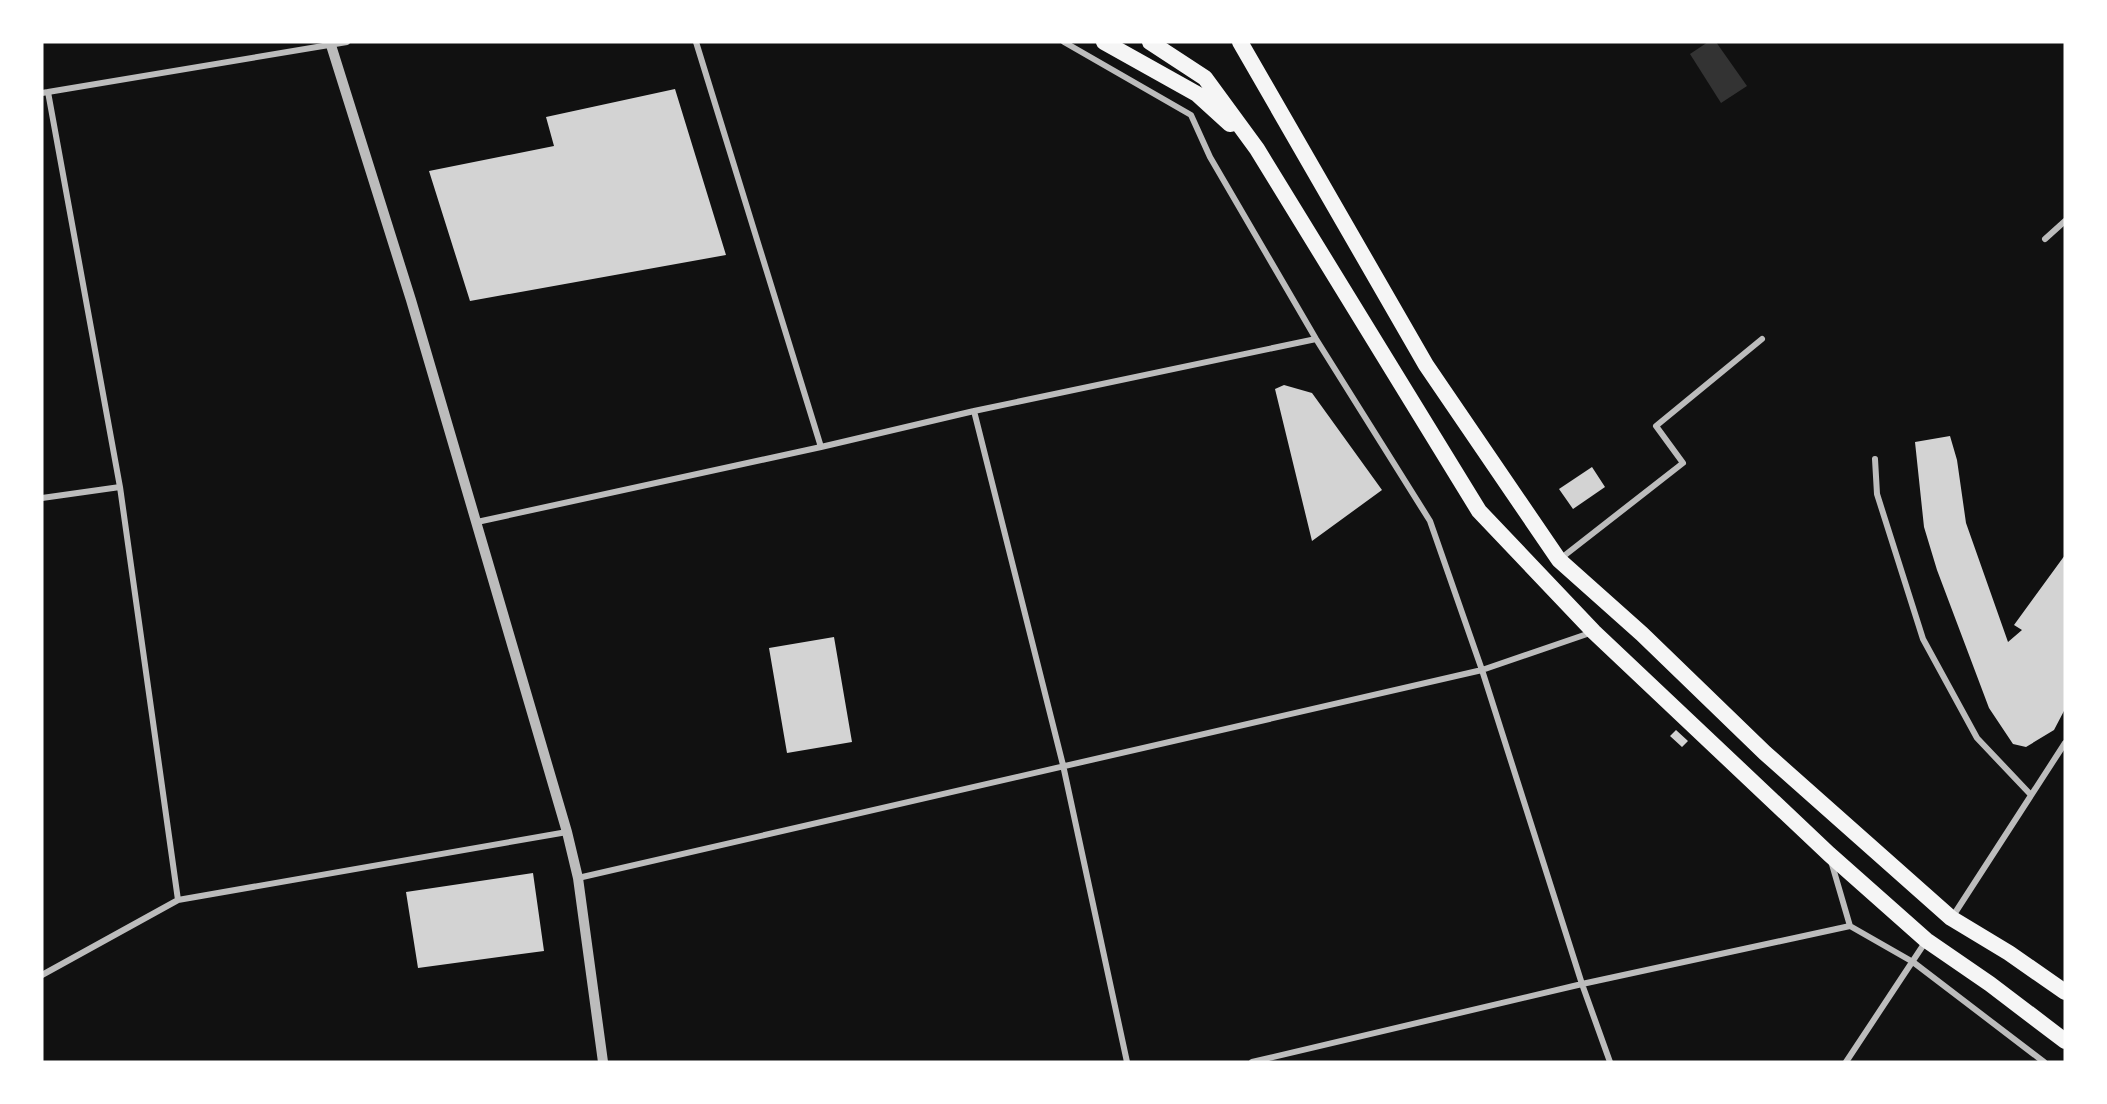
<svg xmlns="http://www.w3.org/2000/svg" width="2107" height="1104" viewBox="0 0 2107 1104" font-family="'Titillium Web',sans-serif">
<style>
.water{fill:#333}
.building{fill:#d3d3d3}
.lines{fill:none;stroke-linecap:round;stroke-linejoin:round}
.minor{stroke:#bcbcbc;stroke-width:6}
.tertiary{stroke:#bcbcbc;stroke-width:10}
.trunk{stroke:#f5f5f5;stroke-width:16}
</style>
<rect width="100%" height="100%" fill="#111"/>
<path class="water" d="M1708,42h8l31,44 -26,17 -31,-49z"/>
<path class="building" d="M675,89l51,166 -256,46 -41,-130 125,-25 -8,-29z
M1284,385l28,8 70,97 -70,51 -37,-152z
M1950,436l7,24 9,63 42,119 14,-12 -8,-5 51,-70v154l-11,21 -28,17 -13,-3 -24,-36 -52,-138 -13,-43 -9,-85z
M1592,467l13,20 -32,22 -14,-20z
M834,637l18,105 -65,11 -18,-105z
M1676,730l12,11 -6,6 -12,-11z
M533,873l11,78 -126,17 -12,-76z"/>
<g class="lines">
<path class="minor" d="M696,42l125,405
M1064,42l127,73 19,42 106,182 114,182 52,149 100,314 28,78
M48,92l72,395 58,413
M42,93l305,-51
M2045,239l20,-18
M974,411l89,354 64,297
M1875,459l2,35 46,145 54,99 54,57
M42,498l78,-11
M477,522l344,-75 153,-36 342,-72
M1560,559l123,-96 -27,-37 106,-87
M578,878l904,-208 108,-37
M1953,916l112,-173
M1850,926l63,36 131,100
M42,975l136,-75 389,-68
M1252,1062l330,-78 268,-58 -19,-65
M1846,1062l80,-121"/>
<path class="tertiary" d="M330,42l81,258 156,532 11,46 25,184"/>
<path class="trunk" d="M1104,42l93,52 33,30
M1150,42l55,36 52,71 222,362 115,121 235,222 97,86 64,44 75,57
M1240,42l186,323 133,195 83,74 123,119 186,165 58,35 56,39"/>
</g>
<rect width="2107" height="1104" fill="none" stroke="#ffffff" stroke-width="87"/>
</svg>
